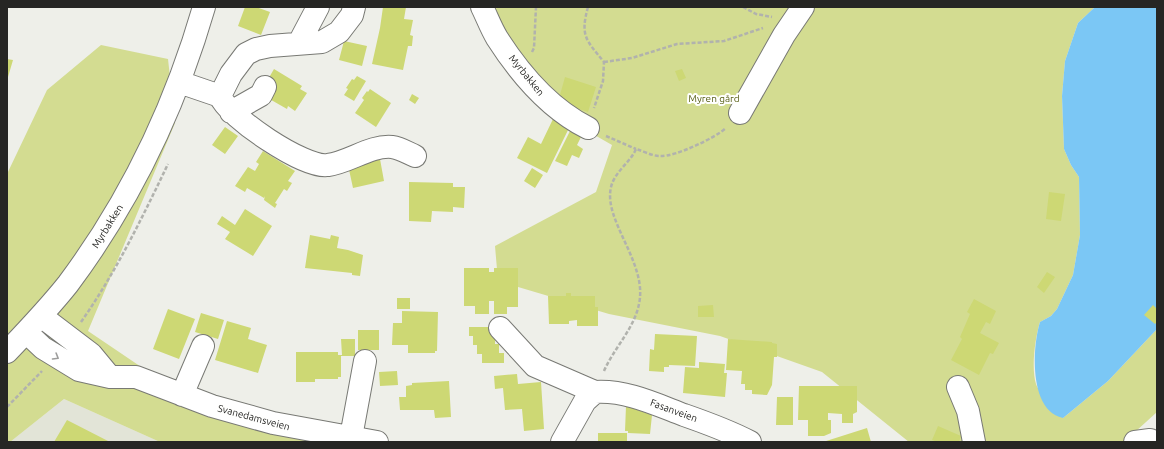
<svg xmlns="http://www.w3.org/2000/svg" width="1164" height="449" viewBox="0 0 1164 449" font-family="Ubuntu,sans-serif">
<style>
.built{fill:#e2e4d7}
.green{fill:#d3dc91}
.water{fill:#7bc7f5}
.building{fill:#cdd874}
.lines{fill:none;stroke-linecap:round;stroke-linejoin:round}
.minor-casing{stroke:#787974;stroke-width:24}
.path{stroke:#b1b2ad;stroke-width:2.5;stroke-dasharray:4 2;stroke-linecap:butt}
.minor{stroke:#fff;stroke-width:22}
.oneway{stroke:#9d9d9c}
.labels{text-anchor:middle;stroke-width:4;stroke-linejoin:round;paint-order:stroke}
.street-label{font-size:10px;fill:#262624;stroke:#fffffe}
.park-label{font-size:10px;fill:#565d14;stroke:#fffffe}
</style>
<rect width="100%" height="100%" fill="#eeefe9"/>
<path class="built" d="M64,399l96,43h-150z"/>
<path class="green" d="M475,7h620l-17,16 -13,38 -3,35 2,53 7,16 8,12 1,58 -7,40 -16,34 -6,7 -11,6c-5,16 -9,46 -4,62 2,7 21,27 27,34l45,-37 49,-52v83l-33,30h-215l-87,-70 -102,-36 -111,-22 -111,-33 -3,-35 101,-54 16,-47 -82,-47z
M101,45l67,14 7,64 -87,208 71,48 185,63h-184l-96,-43 -54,43h-3v-268l40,-84z"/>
<path class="water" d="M1095,7h62v322l-49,52 -45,37c-34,-7 -31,-70 -23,-96l11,-6 6,-7 16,-34 7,-40 -1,-58 -8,-12 -7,-16 -2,-53 3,-35 13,-38z"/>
<path class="building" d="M245,7h11l14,5 -9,23 -23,-9z
M383,7h23l-2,12 9,1 -3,15 3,1 -1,9v1h-4l-5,24 -31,-6 8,-36z
M344,41l23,5 -5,20 -23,-6z
M7,59l6,1 -5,17 -1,-1z
M274,69l28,17 -2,3 7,4 -12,18 -7,-5 -1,3 -21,-12 1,-16z
M682,69l4,9 -7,3 -4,-10z
M357,76l9,5 -12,20 -10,-6 4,-6 -2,-1 6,-9 2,1z
M565,77l31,10 -8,25 -30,-10z
M370,89l21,14 -15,24 -21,-14 9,-13 -2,-2 5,-7 1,1z
M412,94l7,4 -4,6 -6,-4z
M553,119l16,9 -22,45 -30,-15 11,-21 13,7z
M225,127l13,9 -13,18 -13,-9z
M571,129l11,6 -5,10 6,4 -4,9 -7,-3 -5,11 -12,-5z
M263,151l32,20 -7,10 4,2 -5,8 -3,-2 -9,14 2,1 -2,4 -11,-8 1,-4 -1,2 -17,-10 -2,4 -10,-6 13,-19 7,4 4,-7 -3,-2z
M380,159l4,22 -31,7 -5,-23z
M532,168l11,7 -8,13 -11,-7z
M409,182l44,1v4h12l-1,21 -11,-1v5l-21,-1 -1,11 -22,-1z
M1049,192l16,2 -4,27 -15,-2z
M245,209l27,17 -19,30 -28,-17 5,-7 -13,-8 5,-8 13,9z
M310,235l20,4 1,-4 8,2 -2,11 11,2 15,5 -3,21 -8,-1v-2l-47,-5z
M464,268h25v4h5v-4h24v39h-11v7h-13v-13h-5v13h-14v-8h-11z
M1047,272l8,5 -11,16 -7,-6z
M566,293h5v3h24v11h3v19h-21v-6l-8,1v3h-20l-1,-28h18z
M397,298h13v11h-13z
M974,299l22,12 -6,13 -4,-2 -6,11 19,10 -6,11 -3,-1 -11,22 -28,-15 11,-21 -2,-2 10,-23 -3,-2z
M713,305l1,12h-16v-11z
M1153,305l4,4v13l-2,2 -11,-9z
M168,309l27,10 -16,40 -26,-10z
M402,311l36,1 -1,39h-2v2h-27v-8h-16l1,-22h9z
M201,313l23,7 -6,19 -23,-7z
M227,321l24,7 -3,11 19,6 -9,28 -43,-13z
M469,327h22v9h4v8h4v9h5v10h-22v-9h-5v-9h-4v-9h-4z
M358,330h21v20h-21z
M655,334l42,2 -2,30 -26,-1v2h-5v5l-15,-1 1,-22 4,1z
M341,339h14v17h-14v21h-3v2h-23v3h-19v-30h42v3h4z
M728,339l44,3v1l5,1v13h-3l-2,28 -5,10 -15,-1v-4h-7v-6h-4l1,-13 -16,-1z
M699,362l26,2 -1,9h3l-2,24 -42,-4 2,-26 14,1z
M397,371l1,14 -18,1 -1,-14z
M517,374l1,10 23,-2 3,47 -20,2 -2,-22 -17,1 -2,-22 -8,1 -1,-13z
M449,381l2,36 -16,1 -1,-8h-34l-1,-13h7v-11l6,-1v-2z
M799,386h58v26l-4,2v9h-11v-9l-14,-1v7h3v13l-7,3h-16v-16h-10z
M777,397h16v28h-17z
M626,406l26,9 -2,19 -22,-1v-2h-3z
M67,420l43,22h-56z
M938,426l23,10 -2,6h-21l-6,-2z
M867,428l4,14h-48z
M598,433h29v9h-29z"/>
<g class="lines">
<g class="minor-casing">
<path id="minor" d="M482,7c5,10 9,21 15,31 23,36 53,71 91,90
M299,43l19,-36
M179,82l41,14 11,-22 15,-20 10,-5 14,-3 52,-4 17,-10 13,-17 2,-8
M220,96c8,21 85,73 108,69 22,-3 42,-20 64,-18 8,1 16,6 23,9
M231,112l30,-17 4,-8
M740,113l44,-78 19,-28
M41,316l50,38 19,23
M500,328l35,38 60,26
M26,332l17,16 36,22 31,7h26l76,29 61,17 104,19
M7,352c21,-22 42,-44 61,-68 62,-83 107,-177 136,-277
M958,387l10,24 6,31
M182,395l21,-49
M351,437l14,-76
M562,442l23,-41 10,-9c31,-2 60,12 89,23 23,8 45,16 66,27
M1135,442l15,-2 5,2"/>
</g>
<path class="path" d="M588,7c-8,29 -2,33 16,55l-1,19 -9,27
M743,7l13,7 16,3
M532,52l2,-4 2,-41
M604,62l28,-4 45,-14 47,-3 39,-13
M606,136l30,13
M81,322c35,-50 61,-104 87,-158
M604,371c10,-23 30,-42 35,-67 9,-41 -36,-83 -28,-117 4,-16 19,-24 25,-38 7,2 16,7 24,7 15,1 55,-18 66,-28
M7,407l35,-36"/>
<use href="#minor" class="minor"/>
</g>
<defs><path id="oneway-chevron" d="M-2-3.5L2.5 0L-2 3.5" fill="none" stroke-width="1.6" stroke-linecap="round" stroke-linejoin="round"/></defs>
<use class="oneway" href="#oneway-chevron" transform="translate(56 357) rotate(31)"/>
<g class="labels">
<g class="street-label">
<text transform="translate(527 75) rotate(51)" y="4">Myrbakken</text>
<text transform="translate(107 226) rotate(-58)" y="4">Myrbakken</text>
<text transform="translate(674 410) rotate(20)" y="4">Fasanveien</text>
<text transform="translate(254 417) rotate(15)" y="4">Svanedamsveien</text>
</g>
<g class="park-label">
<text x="714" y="102">Myren gård</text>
</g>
</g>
<rect width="1164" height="449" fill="none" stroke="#262624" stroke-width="16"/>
</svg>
